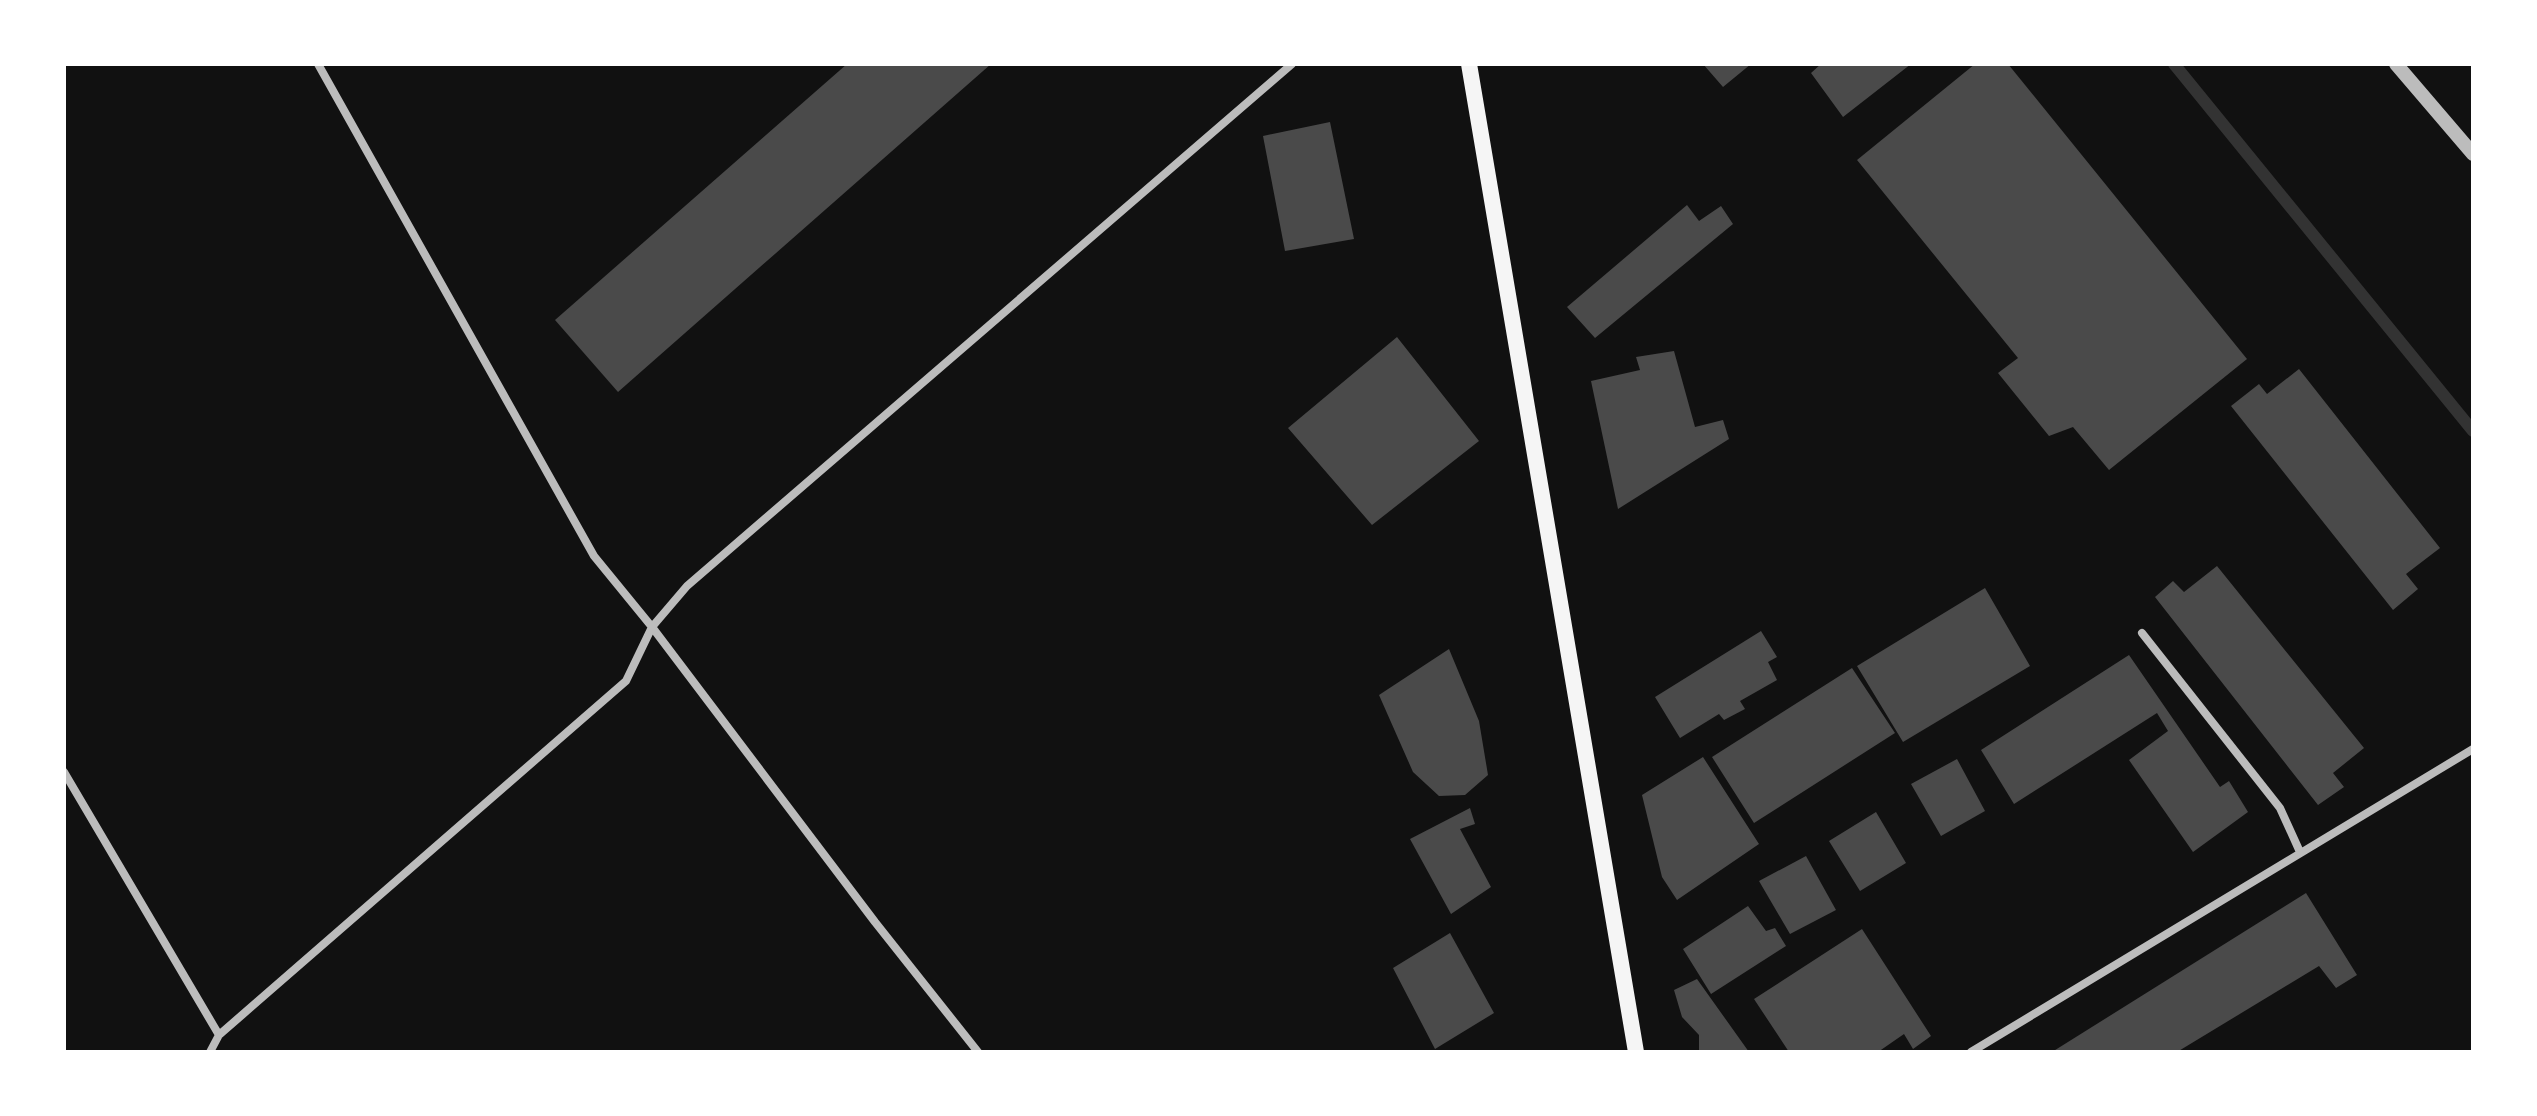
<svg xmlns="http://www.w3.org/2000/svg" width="2537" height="1116" viewBox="0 0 2537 1116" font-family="'Archivo Narrow',sans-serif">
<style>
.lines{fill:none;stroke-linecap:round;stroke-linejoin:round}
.stream{stroke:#333;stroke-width:12}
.building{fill:#4a4a4a}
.minor{stroke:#bcbcbc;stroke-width:8}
.tertiary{stroke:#bcbcbc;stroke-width:14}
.secondary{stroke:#f5f5f5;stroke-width:16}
</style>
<rect width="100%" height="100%" fill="#111"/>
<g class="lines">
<path class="stream" d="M2174,64l299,367"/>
</g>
<path class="building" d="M847,64h144l-373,328 -63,-72z
M1703,64h48l-28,23z
M1821,64h90l-68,53 -32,-44z
M1975,64h33l239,295 -138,111 -36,-43 -24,9 -51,-63 20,-15 -161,-198z
M1330,122l24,117 -69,12 -22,-115z
M1687,205l12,16 22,-15 12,18 -138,114 -28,-31z
M1397,337l82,104 -107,84 -84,-97z
M1674,351l21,76 28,-7 6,19 -111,70 -27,-128 49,-11 -4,-13z
M2299,369l141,179 -34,26 12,15 -25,21 -162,-204 28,-22 8,10z
M2217,566l147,182 -31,25 11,14 -26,18 -163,-208 18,-16 11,11z
M1985,588l45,78 -127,76 -46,-76z
M1761,631l16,26 -9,5 9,18 -37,21 5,8 -21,11 -5,-6 -39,24 -25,-41z
M1449,649l30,72 9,54 -23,20 -26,1 -26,-24 -34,-77z
M2129,655l91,132 9,-6 19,31 -55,40 -64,-92 39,-29 -11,-18 -143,91 -33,-54z
M1852,668l43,65 -141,90 -42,-66z
M1703,757l56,87 -82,56 -15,-23 -20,-82z
M1957,759l28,52 -44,25 -30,-52z
M1470,808l5,16 -15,5 31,58 -40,27 -41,-75z
M1876,812l30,51 -46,28 -31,-50z
M1806,856l30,54 -46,24 -31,-53z
M2306,893l51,82 -21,13 -17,-22 -142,86h-125z
M1748,906l18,25 9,-3 11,18 -75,48 -28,-45z
M1862,929l69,107 -18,13 -9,-15 -26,18h-89l-35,-53z
M1450,933l44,80 -59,36 -42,-81z
M1697,979l52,73h-50v-17l-17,-18 -8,-27z"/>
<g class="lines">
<path class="minor" d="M318,64l276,492 58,71 223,295 103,130
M2142,633l138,175 20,44
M64,772l155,263
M210,1052l9,-17 407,-354 26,-54 35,-41 605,-522
M1971,1052l502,-303"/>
<path class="tertiary" d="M2396,64l77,90"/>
<path class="secondary" d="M1469,64l167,988"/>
</g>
<rect width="2537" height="1116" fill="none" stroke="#ffffff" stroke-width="132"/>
</svg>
